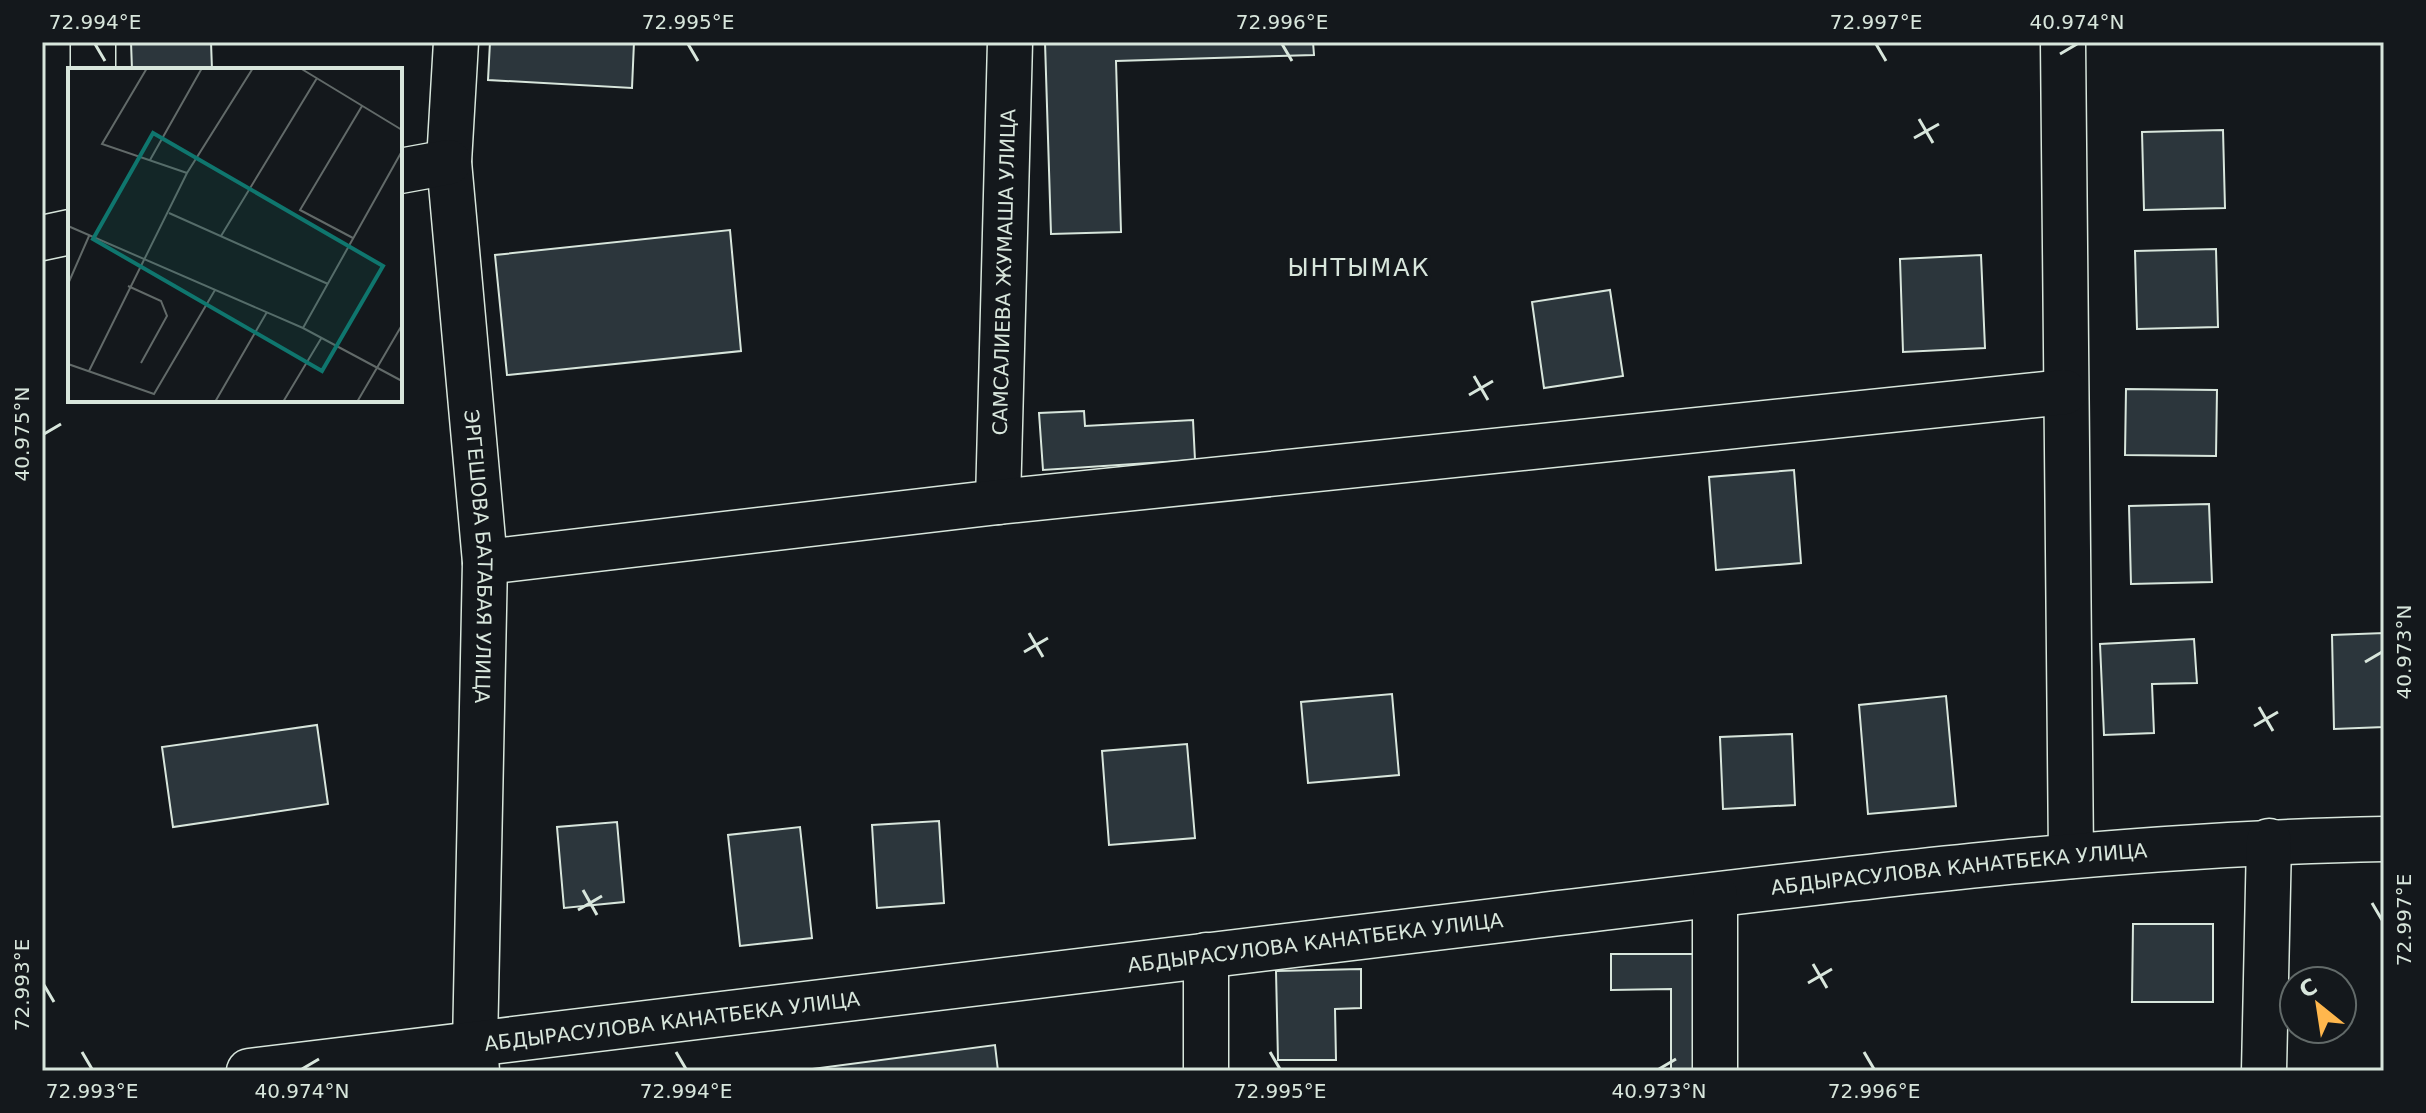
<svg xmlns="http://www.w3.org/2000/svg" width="2426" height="1113" viewBox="0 0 2426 1113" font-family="'DejaVu Sans',sans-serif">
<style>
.building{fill:#2c363c;stroke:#d8e6dc;stroke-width:2}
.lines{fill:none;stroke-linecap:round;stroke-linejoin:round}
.minor-casing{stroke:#d8e6dc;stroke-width:47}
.minor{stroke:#14181c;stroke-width:44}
.ticks{fill:none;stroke:#d8e6dc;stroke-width:3}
.labels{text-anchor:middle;stroke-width:6;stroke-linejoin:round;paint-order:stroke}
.street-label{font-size:20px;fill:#d8e6dc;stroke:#14181c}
.quarter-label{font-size:24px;letter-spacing:2px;fill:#d8e6dc;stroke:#14181c}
.inset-road{fill:none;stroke:#626a69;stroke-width:2}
.view{fill:#0f766e;fill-opacity:0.15;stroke:#0f766e;stroke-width:4}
.inset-edge{fill:none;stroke:#d8e6dc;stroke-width:4}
.neatline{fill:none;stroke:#d8e6dc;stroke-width:3}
.ticks-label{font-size:20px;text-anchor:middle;fill:#d8e6dc}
</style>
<rect width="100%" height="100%" fill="#14181c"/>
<path class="building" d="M131,42h80l1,28h-80z
M490,42h144l-2,46 -144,-8z
M1045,42h268l1,13 -198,6 5,171 -70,2z
M2223,130l2,78 -81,2 -2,-78z
M730,230l11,121 -234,24 -12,-120z
M2216,249l2,78 -81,2 -2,-78z
M1981,255l4,93 -82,4 -3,-93z
M1610,290l13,86 -79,12 -12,-86z
M2126,389l91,1 -1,66 -91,-1z
M1084,411l1,15 108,-6 2,40 -152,10 -4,-57z
M1794,470l7,93 -85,7 -7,-93z
M2209,504l3,78 -81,2 -2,-78z
M2384,633v94l-50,2 -2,-94z
M2194,639l3,44 -45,1 2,49 -50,2 -4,-91z
M1392,694l7,81 -91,8 -7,-81z
M1946,696l10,110 -88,8 -9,-109z
M317,725l11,79 -155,23 -11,-80z
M1792,734l3,71 -72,4 -3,-72z
M1187,744l8,94 -86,7 -7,-94z
M939,821l5,82 -67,5 -5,-83z
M617,822l7,80 -60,6 -7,-81z
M800,827l12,111 -72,8 -12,-111z
M2133,924h80v78h-81z
M1611,954h92v117h-32v-82l-60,1z
M1361,969v39l-26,1 1,51h-58l-2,-89z
M995,1045l3,26h-201z"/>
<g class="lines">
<g class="minor-casing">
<g id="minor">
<path d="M93,42v28"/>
<path id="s1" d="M456,42l-7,120 36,400 -10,484 2,25"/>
<path d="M2063,42l8,814"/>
<path d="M400,171l49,-9"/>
<path d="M42,238l28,-6"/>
<path id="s2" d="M998,502l12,-460"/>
<path d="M485,562l513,-60 1067,-110"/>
<path id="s3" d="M249,1071c430,-48 858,-104 1286,-155 282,-33 565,-72 849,-77"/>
<path d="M1206,1071v-116"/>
<path d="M1715,1071v-176"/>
<path d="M2264,1071l5,-230"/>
</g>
</g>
<use href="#minor" class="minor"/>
</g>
<path class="ticks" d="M95,44l10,17M688,44l10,17M1282,44l10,17M1876,44l10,17M2060,54l17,-10M1919,119l14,24M1914,138l25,-14M1474,376l14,24M1469,395l24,-14M44,434l17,-10M1029,633l14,24M1024,652l24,-14M2365,662l17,-10M2259,707l14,24M2254,726l24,-14M583,890l14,25M2372,903l10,17M578,910l24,-14M1813,964l14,24M1808,983l24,-14M44,985l10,17M82,1052l10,17M676,1052l10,17M1270,1052l10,17M1864,1052l10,17M302,1069l17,-10M1659,1069l17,-10"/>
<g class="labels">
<g class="street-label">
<text dy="7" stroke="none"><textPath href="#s2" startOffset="230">САМСАЛИЕВА ЖУМАША УЛИЦА</textPath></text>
<text dy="7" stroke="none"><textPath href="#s1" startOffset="516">ЭРГЕШОВА БАТАБАЯ УЛИЦА</textPath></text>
<text dy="7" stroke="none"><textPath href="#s3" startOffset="1722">АБДЫРАСУЛОВА КАНАТБЕКА УЛИЦА</textPath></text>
<text dy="7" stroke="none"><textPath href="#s3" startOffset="1074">АБДЫРАСУЛОВА КАНАТБЕКА УЛИЦА</textPath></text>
<text dy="7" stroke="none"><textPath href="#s3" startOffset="426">АБДЫРАСУЛОВА КАНАТБЕКА УЛИЦА</textPath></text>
</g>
<g class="quarter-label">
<text x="1359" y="276">ЫНТЫМАК</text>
</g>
</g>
<g transform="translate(68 68)">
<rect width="334" height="334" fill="#14181c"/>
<path class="inset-road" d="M79,0l-45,76 85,29M232,0l102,62M82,92l52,-92M101,145l159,71M0,158l235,102 99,53M153,168l96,-158M285,170l-53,-28 62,-104M0,216l21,-48M60,218l33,15 6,15 -26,47M235,260l99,-177M0,296l86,30 61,-104M21,303l98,-198 66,-105M147,334l52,-90M215,334l39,-65M289,334l45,-77"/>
<path class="view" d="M85,65l230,133 -61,105 -229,-132z"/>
<rect width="334" height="334" class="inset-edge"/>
</g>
<rect width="2426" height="1113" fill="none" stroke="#14181c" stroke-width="88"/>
<g transform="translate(2318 1005) rotate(330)"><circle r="38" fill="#14181c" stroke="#626a69" stroke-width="2"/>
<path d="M0-6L14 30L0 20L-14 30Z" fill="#ffb74d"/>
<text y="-12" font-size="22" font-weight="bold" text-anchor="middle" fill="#d8e6dc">С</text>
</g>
<rect x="44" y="44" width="2338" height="1025" class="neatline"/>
<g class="ticks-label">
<text x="95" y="29">72.994°E</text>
<text x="688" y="29">72.995°E</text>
<text x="1282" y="29">72.996°E</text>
<text x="1876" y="29">72.997°E</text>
<text x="2077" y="29">40.974°N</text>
<text transform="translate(22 434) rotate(-90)" y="7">40.975°N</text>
<text transform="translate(2404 652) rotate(-90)" y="7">40.973°N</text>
<text transform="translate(2404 920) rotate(-90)" y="7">72.997°E</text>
<text transform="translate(22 985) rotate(-90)" y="7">72.993°E</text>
<text x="92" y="1098">72.993°E</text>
<text x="302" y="1098">40.974°N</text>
<text x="686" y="1098">72.994°E</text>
<text x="1280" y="1098">72.995°E</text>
<text x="1659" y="1098">40.973°N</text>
<text x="1874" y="1098">72.996°E</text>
</g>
</svg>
